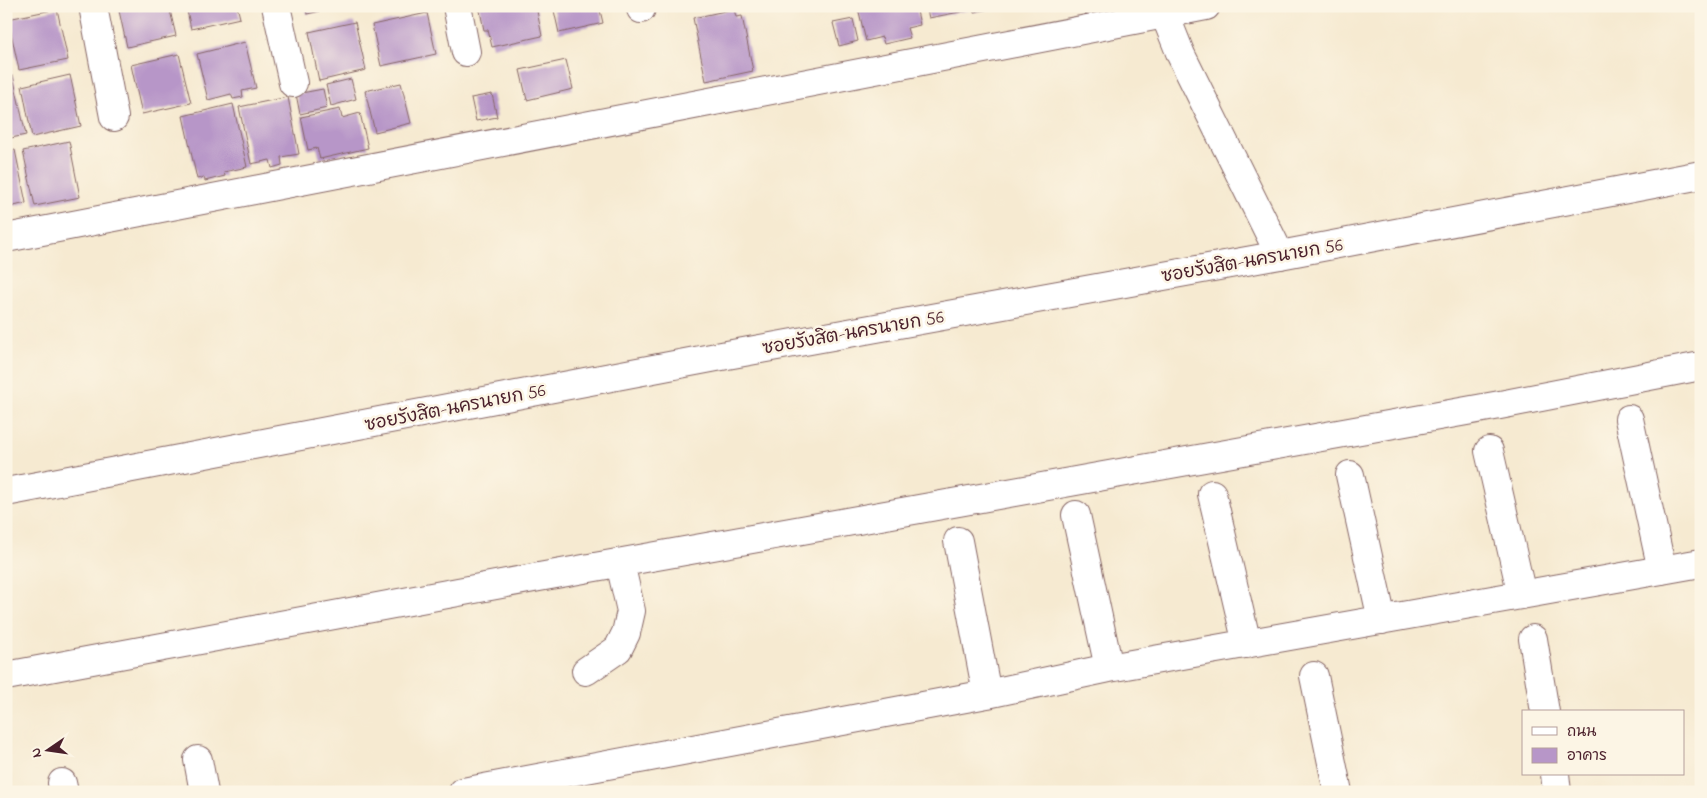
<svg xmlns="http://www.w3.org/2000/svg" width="1707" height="798" viewBox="0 0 1707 798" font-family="'Indie Flower','Playpen Sans Thai',sans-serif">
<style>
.building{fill:#b796c8}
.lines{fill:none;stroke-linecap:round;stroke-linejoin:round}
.minor-casing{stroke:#866665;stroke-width:30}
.tertiary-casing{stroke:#866665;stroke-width:30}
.minor{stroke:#fff;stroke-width:28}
.tertiary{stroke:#fff;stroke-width:28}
.labels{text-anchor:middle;stroke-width:5;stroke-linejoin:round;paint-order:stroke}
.street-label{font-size:18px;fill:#4a1f2b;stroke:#fcf5e5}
</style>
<rect width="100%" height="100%" fill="#fcf5e5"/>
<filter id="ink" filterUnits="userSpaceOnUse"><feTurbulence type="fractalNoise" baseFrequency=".02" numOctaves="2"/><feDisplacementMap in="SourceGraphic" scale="10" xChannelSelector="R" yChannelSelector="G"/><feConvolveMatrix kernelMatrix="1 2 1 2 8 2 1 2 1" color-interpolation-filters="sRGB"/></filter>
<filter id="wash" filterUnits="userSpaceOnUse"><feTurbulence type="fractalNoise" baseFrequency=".0096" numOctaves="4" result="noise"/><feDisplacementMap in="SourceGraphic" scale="20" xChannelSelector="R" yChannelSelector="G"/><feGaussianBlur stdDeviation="1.12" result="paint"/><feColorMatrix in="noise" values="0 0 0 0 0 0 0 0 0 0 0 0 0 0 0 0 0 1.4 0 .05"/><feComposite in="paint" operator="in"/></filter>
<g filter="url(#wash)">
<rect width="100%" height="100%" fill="#f6ead1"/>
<g id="blocks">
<path class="building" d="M118,6h51l7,30 -49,11z
M186,6h51l3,12 -49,11z
M305,6h34v1l-32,7z
M479,6h57l6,30 -50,11 -4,-17h-4z
M553,6h46l4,17 -44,10z
M855,6h61l4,19 -13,3 3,10 -26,6 -2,-7 -16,4 -8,-33 -3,1z
M926,6h44v4l-41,8z
M973,6h26v1l-25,5z
M57,9l11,51 -49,10 -11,-51z
M734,9l2,8 6,-1 11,55 -47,10 -13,-63z
M427,13l9,41 -55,12 -9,-41z
M853,19l5,22 -19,5 -6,-23z
M355,22l11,48 -47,11 -10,-49z
M245,42l11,46 -14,3 1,6 -10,2 -2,-5 -23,6 -11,-46z
M179,54l12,49 -49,11 -11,-49z
M566,60l7,29 -46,11 -7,-30z
M70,75l11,51 -49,11 -10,-51z
M13,76l13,59 -20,4v-61z
M351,79l5,20 -25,7 -5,-21z
M401,83l10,40 -36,9 -10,-41z
M323,89l4,19 -27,6 -4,-20z
M492,94l5,23 -21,4 -5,-23z
M288,97l11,57 -18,3 1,8 -10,3 -2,-8 -19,4 -12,-57z
M233,104l14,63 -23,5 1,4 -20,5 -1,-4 -7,2 -14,-63z
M340,109l2,9 18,-5 8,35 -48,11 -3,-11 -9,2 -7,-33z
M69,141l11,56 -45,9 -12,-55z
M15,150l11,53 -20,5v-56z"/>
</g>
</g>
<g filter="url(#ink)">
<use href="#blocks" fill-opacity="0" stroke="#866665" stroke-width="1"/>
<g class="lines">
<g class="minor-casing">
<path id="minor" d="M93,6l21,111
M276,6l17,77
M457,6l9,46
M640,6l1,3
M1165,15l16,40 99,200
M6,238l1200,-232
M1629,419l33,151
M1489,451l33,144
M1350,475l32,145
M1212,494l35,150
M1076,515l33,153
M958,541l29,153
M1533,639l12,73
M586,671l32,-22 8,-16 5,-22 -11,-48
M6,676l533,-99 961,-172 201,-39
M1314,676l24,116
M198,760l6,32
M1555,774l2,18
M62,783l2,9
M463,792l524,-98 122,-26 592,-105"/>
</g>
<g class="tertiary-casing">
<path id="tertiary" d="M6,492l721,-137 553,-100 421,-80"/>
</g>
<use href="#minor" class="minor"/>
<use href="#tertiary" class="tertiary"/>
</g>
</g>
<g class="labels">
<g class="street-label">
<text transform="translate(1252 260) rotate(-10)" y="6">ซอยรังสิต-นครนายก 56</text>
<text transform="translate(853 332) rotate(-10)" y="6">ซอยรังสิต-นครนายก 56</text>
<text transform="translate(455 407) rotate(-11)" y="6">ซอยรังสิต-นครนายก 56</text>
</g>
</g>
<rect width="1707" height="798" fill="none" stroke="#fcf5e5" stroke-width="25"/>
<rect x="1522" y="710" width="162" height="65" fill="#fcf5e5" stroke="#b59f9b"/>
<rect x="1532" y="727" width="25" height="8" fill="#ffffff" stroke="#b59f9b"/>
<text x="1567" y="736" font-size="15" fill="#4a1f2b">ถนน</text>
<rect x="1532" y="748" width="25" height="15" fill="#b796c8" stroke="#b59f9b"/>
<text x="1567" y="760" font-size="15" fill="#4a1f2b">อาคาร</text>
<g transform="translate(48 750) rotate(257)" stroke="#fcf5e5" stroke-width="4" paint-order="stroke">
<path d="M0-4L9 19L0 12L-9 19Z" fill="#4a1f2b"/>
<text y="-8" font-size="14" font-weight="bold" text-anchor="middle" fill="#4a1f2b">N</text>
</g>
</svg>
